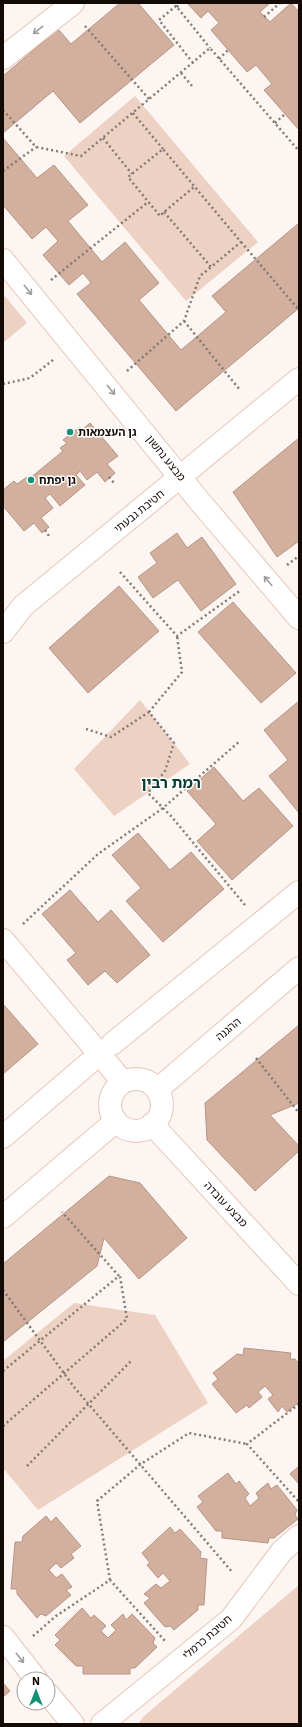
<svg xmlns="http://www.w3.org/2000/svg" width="302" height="1727" viewBox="0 0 302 1727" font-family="'IBM Plex Sans','Noto Sans Hebrew',sans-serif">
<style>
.green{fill:#edd1c3}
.building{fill:#d3af9d;stroke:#b59686}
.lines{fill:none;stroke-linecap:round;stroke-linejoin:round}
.minor-casing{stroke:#e7c6b6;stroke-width:24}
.path{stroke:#837a76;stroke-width:2.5;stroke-dasharray:2 3;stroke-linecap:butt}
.minor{stroke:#fff;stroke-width:22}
.oneway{stroke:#a19d9b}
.poi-dot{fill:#159177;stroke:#fff;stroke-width:1.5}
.labels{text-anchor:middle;stroke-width:3;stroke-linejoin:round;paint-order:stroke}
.poi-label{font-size:11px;font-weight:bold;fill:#140a05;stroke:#fff;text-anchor:start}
.street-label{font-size:11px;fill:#140a05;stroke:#fff}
.district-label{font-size:15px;font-weight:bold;fill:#064033;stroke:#fff}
</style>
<rect width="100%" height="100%" fill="#fcf5f2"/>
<path class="green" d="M135,96l123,146 -72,59 -122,-145z
M5,296l22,27 -24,20v-45z
M140,700l50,64 -76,52 -40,-47z
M74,1303l81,12 53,88 -170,107 -35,-42v-107z
M299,1585v139h-161l6,-8z"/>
<path class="building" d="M120,3h18l36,42 -94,78 -27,-32 -50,42v-57l55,-47 13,15z
M187,3h83l-10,9 10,10 21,-19 8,9v118l-35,-40 8,-6 -16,-19 -9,7 -36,-42 8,-7 -11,-12 -7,7z
M3,138l34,40 17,-13 34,40 -20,16 34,41 23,-20 34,41 -20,17 42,50 45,-38 -14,-16 87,-73v85l-123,103 -99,-117 14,-11 -8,-10 -14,12 -26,-30 15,-14 -12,-14 -14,12 -29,-34z
M90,423l28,33 -11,8 8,9 -10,9 -8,-10 -10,8 -7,-9 -4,4 9,10 -25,21 -10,-12 -5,4 8,10 -12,10 8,9 -7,6 -8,-10 -10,8 -21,-25v-16l11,-9 3,3 10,-7 2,2 34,-28 -3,-3 7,-5 -4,-3 17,-13 2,3z
M299,438v103l-22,16 -44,-65z
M177,533l10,15 15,-11 34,47 -35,27 -23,-31 -25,18 -15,-21 19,-14 -7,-10z
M119,586l40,45 -71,62 -39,-45z
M233,602l63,71 -35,30 -63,-71z
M299,701v112l-30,-37 19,-16 -24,-30z
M214,767l29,34 16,-13 34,38 -61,54 -35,-39 19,-17 -29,-33z
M138,833l32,37 21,-18 33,37 -61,53 -37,-41 15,-13 -29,-33z
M70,890l28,32 13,-12 39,45 -33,28 -12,-12 -17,14 -21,-25 9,-7 -34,-39z
M3,1004l35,40 -35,30z
M299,1025v78l-29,12 29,31v5l-44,40 -48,-51 -2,-37z
M109,1176l31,7 47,55 -48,41 -35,-41 -7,28 -94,76v-78z
M244,1348l47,5 -1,6h5l4,5v38l-12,10 -5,-6 -4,6 -10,-13 5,-4 -8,-9 -7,6 4,5 -13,11 -2,-3 -11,8 -24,-29 6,-5 -5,-6 24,-19 6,1z
M299,1466v18l-9,-10z
M228,1473l8,11 3,-3 10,13 -4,4 5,8 9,-8 -3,-5 12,-10 3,6 6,-4 20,25 -2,5 3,4 -24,19h-5l-1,5 -46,-5v-7h-6l-19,-24 6,-5 -5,-6z
M46,1516l5,6 5,-5 25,29 -10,8 3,4 -13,10 -5,-5 -7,7 7,8 6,-4 10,13 -6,3 5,5 -25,21 -5,-2 -4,4 -20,-24v-5h-6l4,-47h7l1,-6z
M170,1527l5,6 5,-4 21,23 -1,6 7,1 -3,46h-6v5l-24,20 -4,-4 -5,1 -21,-24 6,-5 -6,-4 12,-10 5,4 9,-7 -7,-8 -5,5 -11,-13 3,-2 -8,-10z
M82,1608l9,10 3,-3 12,11 -5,5 7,7 8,-8 -5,-5 12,-11 3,6 6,-6 23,24 -2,5 4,4 -22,21h-5v6h-47v-8h-7l-21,-21 5,-5 -5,-5z
M3,1683l7,8 -7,6z"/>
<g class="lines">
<g class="minor-casing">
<path id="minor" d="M3,58l70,-55
M3,260l198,243 98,115
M3,632l20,-26 276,-227
M3,940l120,142
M112,1044l187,-152
M110 1105a26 26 0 1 1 52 0a26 26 0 1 1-52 0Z
M157,1090l142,-122
M152,1124l147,160
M3,1137l86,-74
M3,1217l113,-96
M3,1637l33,42
M48,1694l25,30
M102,1724l129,-105 51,-68 17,-15"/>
</g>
<path class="path" d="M177,7l4,-4
M264,17l16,-14
M85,26l64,73
M219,59l9,-9
M193,63l-34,-43 17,-14 34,42
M181,73l11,13
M3,110l33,37 45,9 129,-108 89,103
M133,113l30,36
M275,123l10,-9
M103,138l29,36
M3,171l33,-24
M164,212l47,55 30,-25 -78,-93 -35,28 32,39 4,-4 30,-25
M241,242l58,68
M51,280l97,-78
M184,321l56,69
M127,371l57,-50 16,-45 11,-9
M3,384l27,-6 23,-18
M109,477l5,6
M45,530l4,6
M287,565l12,-9
M120,572l57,64 64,-46
M149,712l33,-40 -5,-36
M86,729l25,8 38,-25 25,31 -9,28 -17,22 23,23 74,89
M23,924l75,-70 65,-46 77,-67
M256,1058l43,55
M3,1290l71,97 159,186
M3,1371l116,-95 -57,-64
M299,1404l-52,40 52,58
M3,1426l124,-107 -7,-43
M27,1466l104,-105
M110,1580l-13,-79 44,-37 48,-31 58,11
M33,1636l23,-20 54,-36 55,61"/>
<use href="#minor" class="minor"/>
</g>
<defs><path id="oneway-shaft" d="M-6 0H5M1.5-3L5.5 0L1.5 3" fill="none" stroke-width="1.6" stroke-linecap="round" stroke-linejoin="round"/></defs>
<g class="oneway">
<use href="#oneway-shaft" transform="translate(38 30) rotate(142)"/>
<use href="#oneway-shaft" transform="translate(28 290) rotate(51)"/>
<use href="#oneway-shaft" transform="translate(111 390) rotate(51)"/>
<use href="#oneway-shaft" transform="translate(268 581) rotate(-130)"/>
<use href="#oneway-shaft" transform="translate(20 1658) rotate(51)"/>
</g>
<g class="poi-dot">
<circle cx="70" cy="432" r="4"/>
<circle cx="31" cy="480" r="4"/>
</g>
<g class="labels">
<g class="poi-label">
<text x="78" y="436">גן העצמאות</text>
<text x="39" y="484">גן יפתח</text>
</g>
<g class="street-label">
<text transform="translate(166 458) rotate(51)" y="4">מבצע נחשון</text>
<text transform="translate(139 511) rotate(-39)" y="4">חטיבת גבעתי</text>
<text transform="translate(228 1029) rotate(-40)" y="4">ההגנה</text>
<text transform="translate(226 1204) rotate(47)" y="4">מבצע עובדה</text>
<text transform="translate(207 1637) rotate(-41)" y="4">חטיבת כרמלי</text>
</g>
<g class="district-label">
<text x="171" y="788">רמת רבין</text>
</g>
</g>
<rect width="302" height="1727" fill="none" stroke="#140a05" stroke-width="8"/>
<g transform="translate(36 1691)"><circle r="19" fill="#ffffff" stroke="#a19d9b"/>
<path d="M0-3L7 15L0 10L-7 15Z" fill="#159177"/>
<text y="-6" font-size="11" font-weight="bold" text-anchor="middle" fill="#140a05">N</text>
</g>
</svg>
